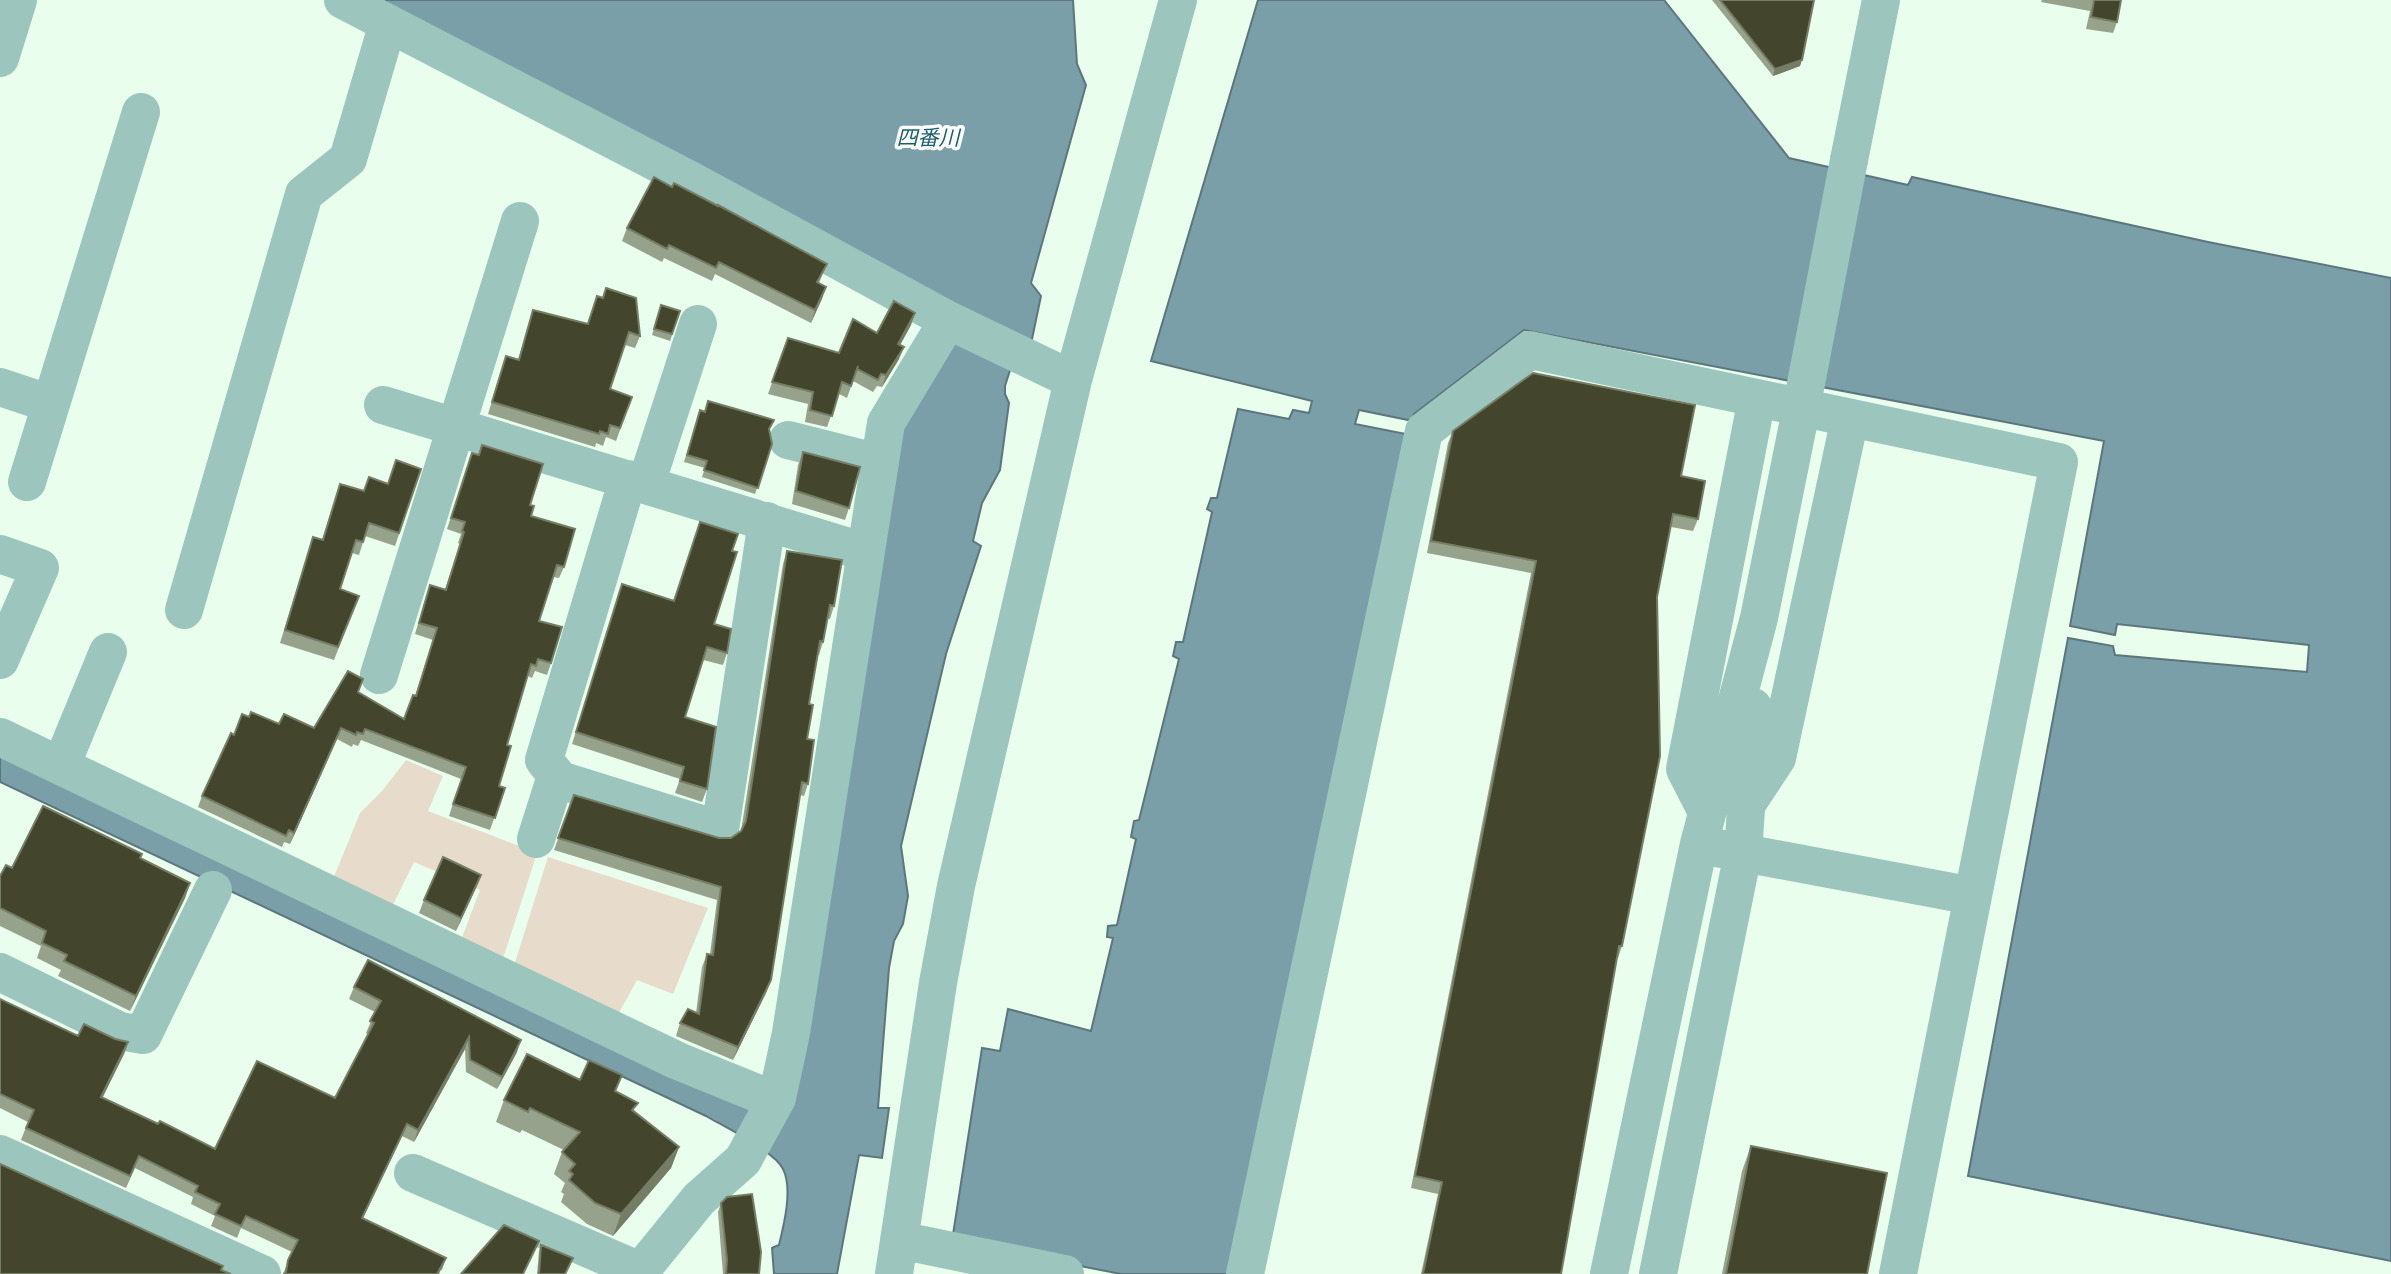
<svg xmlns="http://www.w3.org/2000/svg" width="2391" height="1274" viewBox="0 0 2391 1274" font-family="Figtree,'Noto Sans JP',sans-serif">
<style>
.green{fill:#e7dccb}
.water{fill:#7b9fa9;stroke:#5c777c;stroke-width:2}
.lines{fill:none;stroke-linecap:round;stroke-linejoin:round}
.minor{stroke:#9bc5bd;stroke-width:38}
.minor-bridge{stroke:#9bc5bd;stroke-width:38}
.wall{fill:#96a28c}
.shaded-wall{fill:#757d66}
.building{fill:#43462c;stroke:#757d66;stroke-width:2}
.labels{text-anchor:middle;stroke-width:7;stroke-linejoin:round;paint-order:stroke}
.water-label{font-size:21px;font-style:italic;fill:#185f70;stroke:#fff}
</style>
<rect width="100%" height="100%" fill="#e9feec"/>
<path class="green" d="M406,760l37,16 -15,35 109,42 -37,115 -42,-20 22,-58 -66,-28 -25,51 -58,-29 29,-71 22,-22z
M548,857l160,51 -35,86 -36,-14 -22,40 -103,-48z"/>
<path class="water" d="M379,0h694l4,64 9,21 -55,198 10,13 -9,43 -11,6 -9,19 -7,22v8l4,9 -9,67 -18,33 -9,38 8,5 -35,108 -45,192 7,50 -5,28 -9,17 -5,27 -11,140h11l-7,50 -23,-3 -22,119h-63l-2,-26 7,-3c5,-20 14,-57 4,-76 -9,-18 -58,-42 -77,-53l-706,-334v-31l783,359 112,-691 71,-103z
M1258,0h406l125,158 119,27 4,-8 296,65 183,36v983l-423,-85 100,-538 45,8 2,9 192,17 2,-27 -192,-21 -2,11 -45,-9 34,-185 -580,-111 -110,84 -1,7 -54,-11 -4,14 56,11 -178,839h-112l-169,-33 30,-193 18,3 8,-42 83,22 22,-93 -6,-1 1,-11 9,-1 19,-86 -5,-2 3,-16 5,-1 40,-161 -6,-3 3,-14h7l29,-130 -5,-3 4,-11h6l21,-89 51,10 4,-9 16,3 3,-12 -161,-40z"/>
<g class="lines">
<path class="minor" d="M343,0l351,182 254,138 125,60
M0,58l18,-58
M1849,160l32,-160
M0,387l51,17
M383,405l482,147
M788,440l91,23
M628,479l-84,281 16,20 160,50 47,-309
M27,482l114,-370
M646,484l52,-160
M0,554l40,14 -40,92
M184,610l120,-416 44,-35 40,-136
M379,675l141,-454
M0,737l678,324 81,33 18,4
M61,766l47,-114
M1748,802l29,-44 73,-340
M1707,812l-22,-43 72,-371
M536,839l20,-63
M1717,848l256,48
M0,972l120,59 23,4 70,-145
M0,1154l262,120
M413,1173l227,98
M899,1240l166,34
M638,1274l61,-75 44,-39 34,-62 14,-65 95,-610 62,-103
M894,1274l44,-291 18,-97 117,-506 105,-380
M1245,1274l179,-843 106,-81 529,112 -161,812
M1609,1274l90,-430 60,-226 39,-193
M1658,1274l85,-421 10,-146"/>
<path class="minor-bridge" d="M1798,425l51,-265"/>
</g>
<path class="wall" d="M1712,0h102l-14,66 -27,10z
M2042,0h79l-4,22 -4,11 -27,-4 4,-18 -49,-9z
M672,187l155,77 -8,19 7,4 -15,36 -96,-49 -3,7 -48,-23 -2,4 -40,-21 5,-13z
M597,296l43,40 -5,12 -10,-3 -15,44 22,8 -16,44 -10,-4 -3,9 -7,-3 -1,4 -107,-33 18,-58 12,4 15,-50 54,14z
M661,305l19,6 -10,30 -18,-6z
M911,325l-11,20 -1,14 -17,28 -5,-1 -4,6 -20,-11 -6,17 -8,-4 -12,33 -22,-5 3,-18 -40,-10 20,-56 51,15 38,-20z
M698,417l71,13 3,14 -17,50 -53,-17 3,-9 -21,-6z
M1453,431l228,45 17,43 -5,12 -22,-4 -14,70 -35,349 -4,12h-1l-56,316h-140l17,-80 -27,-6 120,-615 -104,-20 21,-110z
M803,452l46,56 -4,12 -53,-16 6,-39z
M472,453l58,52 1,11 33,51 -5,11 -6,-1 -14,44 12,42 -4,12 -12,-4 -3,7 -4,-2 -21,69 -8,41 6,2 -15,42 -41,-14 12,-37 -100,-39 -3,6 -5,-2 -1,3 -15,-8 -47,105 -6,-2 -2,5 -84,-40 4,-11 32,-61 15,-18 30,7 35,4 44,-36 46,27 11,-23 18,-56 -18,-6 11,-37 4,-12 15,4 15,-45 -2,-1 3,-9 -14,-5z
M421,469l-26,77 -30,-10 -6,19 -7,-2 -12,36 19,7 -25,64 -54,-17 33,-106 9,3 18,-56 24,7 24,-7z
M732,551l-18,73 13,29 -4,12 -20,-5 -18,57 22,72 -5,13 -27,-9 5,-14 -108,-35 50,-160 52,17z
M787,551l47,55 -4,13 -3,-1 -4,24 -4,13h-1l-9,49 -2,35 1,45 -4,12 -4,-1 -29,185 -5,13 -33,67 -57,-24 4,-13 16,-10 6,-46 5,-13h3l7,-54 -163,-50 20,-55 145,43h12l10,-7 42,-267z
M141,858l49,25 -5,15 -55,113 -72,-35 3,-6 -24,-12 4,-12 -41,-20v-50l12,-8z
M481,875l-25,56 -37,-18 5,-13z
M354,987l163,65 -20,37 -31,-17 -1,-23 -51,93 -12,-6 -39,82 83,40 -4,12 -159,4 9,-22 -51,-24 -4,10 -26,-12 4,-10 -24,-12 2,-7 -58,-29 -9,20 -105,-48 7,-18 -28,-14v-109l78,37 37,3 13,3 -4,12 -22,43 113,52 120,-51 33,-63 -2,-2 9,-21 -26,-13z
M580,1080l36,12 19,19 44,36 -8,21 -58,68 -26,-12 -26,-22 3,-8 -3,-2 4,-9 -11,-9 8,-22 2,-2 -42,-20 -2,3 -24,-11 8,-22z
M1751,1146l116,128h-145l20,-103z
M721,1203l38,71h-36l-5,-62z
M541,1245l32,13 -7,16h-29l2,-23z"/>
<path class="shaded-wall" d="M1802,60l-2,6 -27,10 2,-7z
M826,287l-4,12 -11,24 4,-13z
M915,313l-4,12 -17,31 4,-12z
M904,347l-5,12 -17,28 4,-12z
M341,728l-4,11 -47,105 4,-11z
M481,875l-5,13 -20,43 5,-13z
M190,883l-5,15 -55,113 6,-15z
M771,980l-5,13 -33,67 5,-13z
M469,1037l-4,12 -51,93 4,-12z
M521,1040l-4,12 -20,37 5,-12z
M128,1042l-4,12 -27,55 4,-12z
M407,1124l-5,12 -45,94 5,-12z
M679,1147l-8,21 -58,68 8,-22z
M446,1258l-7,16h-2z"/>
<path class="building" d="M1720,0h94l-12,60 -27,9z
M2094,0h27l-4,22 -26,-5z
M654,177l18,10 2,-4 44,23v-1l109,59 -10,18 9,5 -11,23 -96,-48 -3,6 -47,-23 -2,4 -40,-21z
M606,288l30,10 4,38 -11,-4 -19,57 22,8 -12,31 -10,-3 -2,9 -8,-3 -1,3 -107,-32 14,-46 13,4 14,-50 55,14 9,-28 6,2z
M894,301l21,12 -17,31 6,3 -18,28 -5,-1 -3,6 -21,-11 1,-3 -7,20 -9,-4 -10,34 -22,-6 3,-18 -41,-10 16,-44 51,15 14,-34 24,14z
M661,305l19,6 -8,23 -18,-5z
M1533,373l162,32 -14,71 24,5 -7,38 -25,-5 -16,83 3,159 -38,190h-3l-58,328h-138l19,-92 -27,-6 121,-615 -105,-20 22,-110z
M708,401l66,19 -5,9 3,15 -14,44 -54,-18 3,-9 -20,-6 13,-45 5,2z
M482,445l61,19 -13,41 4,1 -3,10 44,13 -11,38 -7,-2 -18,56 23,6 -11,36 -13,-4 -2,7 -5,-2 -24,81 4,1 -12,40 6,2 -10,30 -42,-14 13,-37 -101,-38 -2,5 -6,-2 -1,3 -15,-7 -47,105 -5,-3 -3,6 -84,-40 29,-63 3,2 8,-21 7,3 2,-5 28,12 5,-10 30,14 34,-57 15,8 -5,13 46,27 9,-24 3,1 21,-68 -18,-5 11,-38 16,5 18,-58 -2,-1 3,-9 -14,-4 21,-65 7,2z
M803,452l57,15 -11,41 -53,-17z
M396,460l25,9 -22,64 -30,-10 -6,19 -7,-2 -16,49 19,7 -21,51 -53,-17 28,-93 10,3 17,-56 24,7 5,-14 19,7z
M700,522l38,12 -6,17 5,1 -23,72 17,5 -4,24 -20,-6 -22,70 31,10 -9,62 -27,-8 4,-14 -108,-35 46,-148 52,17z
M787,551l55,9 -8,46 -4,-1 -7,37 -3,-1 -11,63 4,1 -6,34 7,1 -6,44 -6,-2 -31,198 -33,67 -58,-24 8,-14 11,5 8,-60 6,1 8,-68 -163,-49 16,-43 145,43h12l10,-7 5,-10z
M43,806l99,48 -2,4 50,25 -54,113 -72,-35 3,-6 -25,-12 4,-12 -46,-23v-32l6,-11 6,3z
M443,857l38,18 -20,43 -37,-18z
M368,960l153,80 -19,37 -32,-17 -1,-23 -51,93 -11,-6 -45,94 84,40 -9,16h-153l2,-2 2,-12 10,-20 -52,-24 -5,10 -26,-12 5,-10 -25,-12 3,-6 -59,-30 -9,20 -104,-48 8,-18 -34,-16v-95l78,37 6,-12 31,15 13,3 -27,55 57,27 2,-3 55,28 42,-88 78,37 39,-75 -4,-2 11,-20 -27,-14z
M527,1054l53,26 9,-20 33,15 -7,16 23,12 -6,7 47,37 -58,67 -26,-11 -26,-23 4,-6 -4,-3 6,-7 -13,-12 18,-20 -50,-24 -2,4 -24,-12z
M1751,1146l136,27 -20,101h-141z
M0,1164l223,102 -2,4 10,4h-231z
M752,1194l9,58 -2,22h-33l1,-14 -6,-57 6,-6z
M504,1225l35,16 -16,33h-62z
M541,1245l32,13 -8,16h-26z"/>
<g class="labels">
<g class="water-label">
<text x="928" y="145">四番川</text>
</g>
</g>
</svg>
